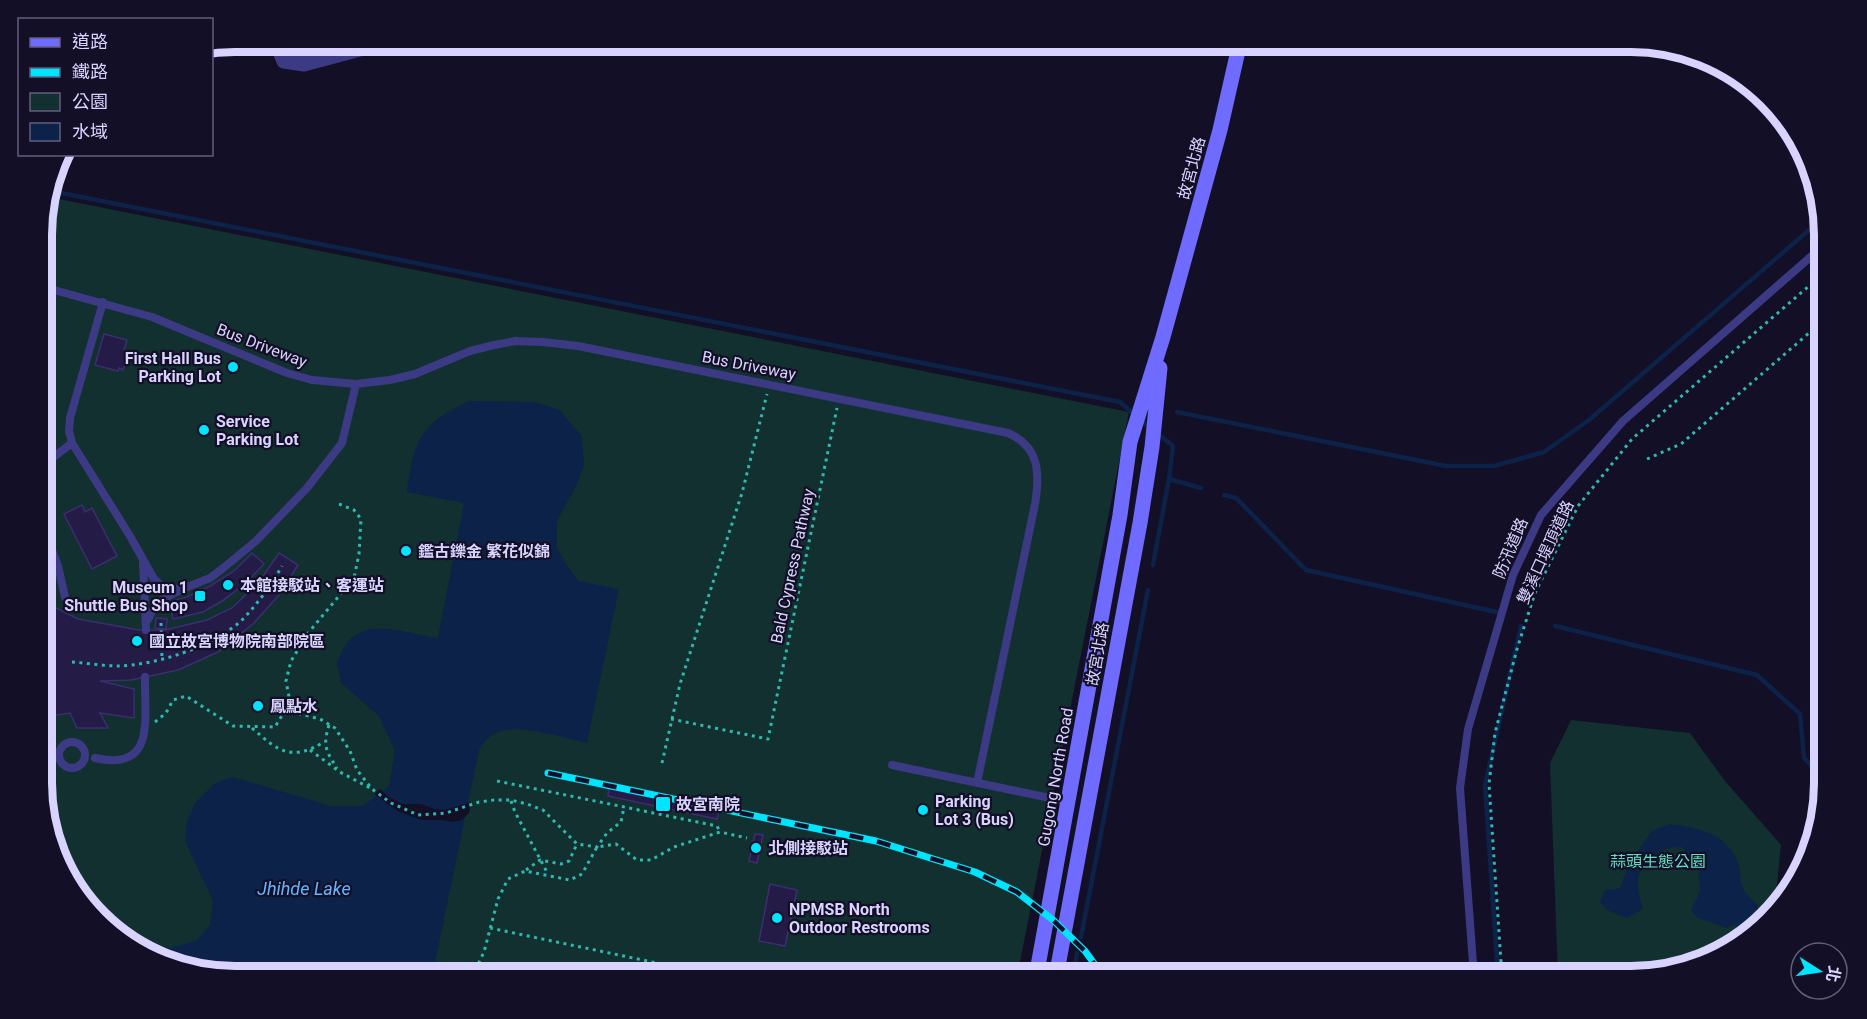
<svg xmlns="http://www.w3.org/2000/svg" width="1867" height="1019" viewBox="0 0 1867 1019" font-family="Roboto,'Noto Sans TC',sans-serif">
<style>
.green{fill:#12302f}
.water{fill:#0c2248}
.pier{fill:#130f26}
.lines{fill:none;stroke-linecap:round;stroke-linejoin:round}
.stream{stroke:#0c2248;stroke-width:4.5}
.building{fill:#241b47;stroke:#3b2d73;stroke-width:1.5}
.path{stroke:#2fb8b0;stroke-width:3;stroke-dasharray:3 4.5;stroke-linecap:butt}
.lane{stroke:#3d3a85;stroke-width:8}
.street{stroke:#3d3a85;stroke-width:15}
.secondary{stroke:#6f6bff;stroke-width:15}
.rail-casing{stroke:#00e5ff;stroke-width:7}
.rail{stroke:#130f26;stroke-width:4.5;stroke-dasharray:14;stroke-linecap:butt}
.poi-dot{fill:#00e5ff;stroke:#130f26;stroke-width:2}
.labels{text-anchor:middle;stroke-width:4.5;stroke-linejoin:round;paint-order:stroke}
.street-label{font-size:16px;fill:#d9d4ff;stroke:#130f26}
.poi-label{font-size:16px;font-weight:bold;fill:#d9d4ff;stroke:#130f26;text-anchor:start}
.park-label{font-size:16px;fill:#5fe0c0;stroke:#130f26}
.water-label{font-size:18px;font-style:italic;fill:#62b6ff;stroke:#130f26}
.rim{fill:none;stroke:#d9d4ff;stroke-width:8}
</style>
<rect width="100%" height="100%" fill="#130f26"/>
<path class="green" d="M49,197l1080,215 -112,565h-782l-85,-20 -68,-56 -38,-92 -2,-587z
M1571,720l119,13 35,48 56,64 -6,59 -36,41 -95,32h-86l-8,-214z"/>
<path class="water" d="M469,401l66,1 25,8 22,27 2,28 -7,19 -20,37v27l10,18 12,15 40,8 -32,154c-25,-5 -73,-22 -95,-8 -5,3 -9,10 -13,15l-47,227h-197l-85,-20 -22,-18 42,9 26,-7 14,-16 3,-24 -28,-60 2,-21 9,-18 19,-19 18,-6 98,29h32l26,-20 6,-35 -16,-35 -38,-33 -4,-20c3,-7 6,-16 11,-21 21,-26 62,-7 90,-4l26,-135 -57,-11c7,-52 13,-68 62,-91z
M1669,824c25,2 57,9 68,36 4,9 2,24 8,32 3,5 9,9 13,13v8l-11,10 -8,22 -9,3 7,-24 -10,4 -29,-10 -7,-7 9,-20 -2,-24 -16,-20c-20,0 -41,11 -44,33 -1,9 3,21 5,29l-16,9 -18,-7 -9,-9 5,-12 15,-2 9,-25 23,-32z"/>
<path class="pier" d="M380,789l9,8 13,7h19l13,5 11,1 26,-8 -2,11 -7,7 -10,2 -9,-2h-21l-23,-8 -25,-18z"/>
<g class="lines">
<path class="stream" d="M51,191l1069,211 29,25
M1177,412l269,54h48l50,-14 45,-32 234,-202
M1158,434l15,12 -4,33
M1224,495l12,3 70,72 195,43
M1153,565l16,-86 32,9
M1555,626l202,49 43,39 4,44 21,22
M1081,937l67,-347
M1073,977l4,-24
M1498,977l-13,-192 36,-159"/>
</g>
<path class="building" d="M104,334l23,6 -3,10 5,2 -6,18 -4,-2 -1,3 -23,-6z
M82,505l3,7 7,-4 25,48 -25,13 -28,-55z
M252,553l12,11 -19,20 -23,17 -19,11 -30,7 -4,-17 18,-5 23,-11 24,-15z
M279,553l19,12 -19,30 -25,28 -36,29 -40,18 -47,10 -31,1 34,8v29l-34,-5 8,15h-31l-7,-15 -26,4 -1,-123 5,10 30,15 61,11h26l42,-10 25,-12 27,-26z
M156,618l11,1 -1,10 -11,-1z
M609,788l110,22 -2,9 -109,-23z
M755,834l8,1 -6,28 -8,-2z
M770,884l27,6 -12,56 -26,-5z"/>
<g class="lines">
<path class="path" d="M1647,459l34,-15 143,-124
M339,504l15,6 7,9 -2,35 -5,24 -45,54 -18,29 -5,20 4,21 10,12 20,5 15,9 15,23 7,19 15,19 19,14 27,12 28,-2 33,-11 15,-2h17l16,4 16,6 34,34 20,3 10,-14 14,-11 3,-15
M161,623l1,37
M72,662c15,1 31,4 46,4 39,-1 98,-20 126,-48 15,-16 27,-33 38,-52
M671,719l97,20 69,-331
M155,722l11,-9 7,-13 13,-4 47,30 42,1 15,-25
M329,725c-6,20 -4,25 8,43
M252,728c26,23 39,34 72,14
M310,750l30,22 30,16
M662,763l18,-79 62,-191 25,-99
M497,781l220,45 3,6
M511,801l4,11 33,62
M526,870l14,-10 21,4 8,-3 8,-17
M490,928l229,48
M720,970l32,7
M472,977l12,-25 14,-53 10,-20 17,-8 45,9 12,-6 15,-27 19,-3 21,16h14l23,-13 46,-15 27,6
M1502,977l-13,-193 6,-51 22,-84 18,-56 43,-87 54,-67 192,-166"/>
<path class="lane" d="M43,287l109,30 135,56 25,7 44,4 34,-4 25,-6 55,-23 24,-6 21,-4 28,1 35,4 430,87c32,14 32,41 27,71l-58,279
M103,302l-33,116 -1,13 3,12 58,93 24,43 8,7 12,3 11,-1 25,-10 12,-9 34,-28 51,-53 35,-45 14,-59
M43,465l29,-22
M43,527l15,39 7,31
M143,562l3,68
M148,620c6,-17 17,-23 33,-30
M59 755a13 13 0 1 1 26 0a13 13 0 1 1-26 0Z
M95,758c62,14 49,-40 50,-81
M892,765l177,37
M1474,977l-14,-189 8,-59 45,-154 28,-60 82,-94 200,-175"/>
<path class="street" d="M276,42l8,19 20,3 71,-19"/>
<path class="secondary" d="M1036,977l84,-462 10,-73 33,-105 57,-207 20,-88
M1056,977l84,-454 12,-76 8,-79"/>
<g class="rail-casing">
<path id="rail" d="M548,773l328,68 99,31 42,20 36,28 32,31 19,26"/>
</g>
<use href="#rail" class="rail"/>
</g>
<g class="poi-dot">
<circle cx="233" cy="367" r="6"/>
<circle cx="204" cy="430" r="6"/>
<circle cx="406" cy="551" r="6"/>
<circle cx="228" cy="585" r="6"/>
<rect x="194" y="590" width="12" height="12" rx="3"/>
<circle cx="137" cy="641" r="6"/>
<circle cx="258" cy="706" r="6"/>
<rect x="655" y="796" width="16" height="16" rx="3"/>
<circle cx="923" cy="810" r="6"/>
<circle cx="756" cy="848" r="6"/>
<circle cx="777" cy="918" r="6"/>
</g>
<g class="labels">
<g class="street-label">
<text transform="translate(1191 168) rotate(-75)" y="6">故宮北路</text>
<text transform="translate(262 345) rotate(21)" y="6">Bus Driveway</text>
<text transform="translate(749 365) rotate(11)" y="6">Bus Driveway</text>
<text transform="translate(1510 548) rotate(-67)" y="6">防汛道路</text>
<text transform="translate(1545 552) rotate(-65)" y="6">雙溪口堤頂道路</text>
<text transform="translate(792 566) rotate(-78)" y="6">Bald Cypress Pathway</text>
<text transform="translate(1097 654) rotate(-80)" y="6">故宮北路</text>
<text transform="translate(1055 777) rotate(-80)" y="6">Gugong North Road</text>
</g>
<g class="poi-label">
<text x="221" y="364" text-anchor="end">First Hall Bus<tspan x="221" dy="18">Parking Lot</tspan></text>
<text x="216" y="427">Service<tspan x="216" dy="18">Parking Lot</tspan></text>
<text x="418" y="557">鑑古鑠金 繁花似錦</text>
<text x="240" y="591">本館接駁站、客運站</text>
<text x="188" y="593" text-anchor="end">Museum 1<tspan x="188" dy="18">Shuttle Bus Shop</tspan></text>
<text x="149" y="647">國立故宮博物院南部院區</text>
<text x="270" y="712">鳳點水</text>
<text x="935" y="807">Parking<tspan x="935" dy="18">Lot 3 (Bus)</tspan></text>
<text x="676" y="810">故宮南院</text>
<text x="768" y="854">北側接駁站</text>
<text x="789" y="915">NPMSB North<tspan x="789" dy="18">Outdoor Restrooms</tspan></text>
</g>
<g class="park-label">
<text x="1658" y="867">蒜頭生態公園</text>
</g>
<g class="water-label">
<text x="304" y="895">Jhihde Lake</text>
</g>
</g>
<path d="M0 0H1867V1019H0ZM235 52H1631A183 183 0 0 1 1814 235V783A183 183 0 0 1 1631 966H235A183 183 0 0 1 52 783V235A183 183 0 0 1 235 52Z" fill="#130f26" fill-rule="evenodd"/>
<path class="rim" d="M235 52H1631A183 183 0 0 1 1814 235V783A183 183 0 0 1 1631 966H235A183 183 0 0 1 52 783V235A183 183 0 0 1 235 52Z"/>
<rect x="18" y="18" width="195" height="138" fill="#130f26" stroke="#625e7d" stroke-width="1.5"/>
<rect x="30" y="38" width="30" height="9" fill="#6f6bff" stroke="#625e7d" stroke-width="1.5"/>
<text x="72" y="48" font-size="18" fill="#d9d4ff">道路</text>
<rect x="30" y="68" width="30" height="9" fill="#00e5ff" stroke="#625e7d" stroke-width="1.5"/>
<text x="72" y="78" font-size="18" fill="#d9d4ff">鐵路</text>
<rect x="30" y="93" width="30" height="18" fill="#12302f" stroke="#625e7d" stroke-width="1.5"/>
<text x="72" y="108" font-size="18" fill="#d9d4ff">公園</text>
<rect x="30" y="123" width="30" height="18" fill="#0c2248" stroke="#625e7d" stroke-width="1.5"/>
<text x="72" y="138" font-size="18" fill="#d9d4ff">水域</text>
<g transform="translate(1819 971) rotate(102)"><circle r="28" fill="#130f26" stroke="#625e7d" stroke-width="1.5"/>
<path d="M0-4.5L10 22L0 15L-10 22Z" fill="#00e5ff"/>
<text y="-9" font-size="16" font-weight="bold" text-anchor="middle" fill="#d9d4ff">北</text>
</g>
</svg>
